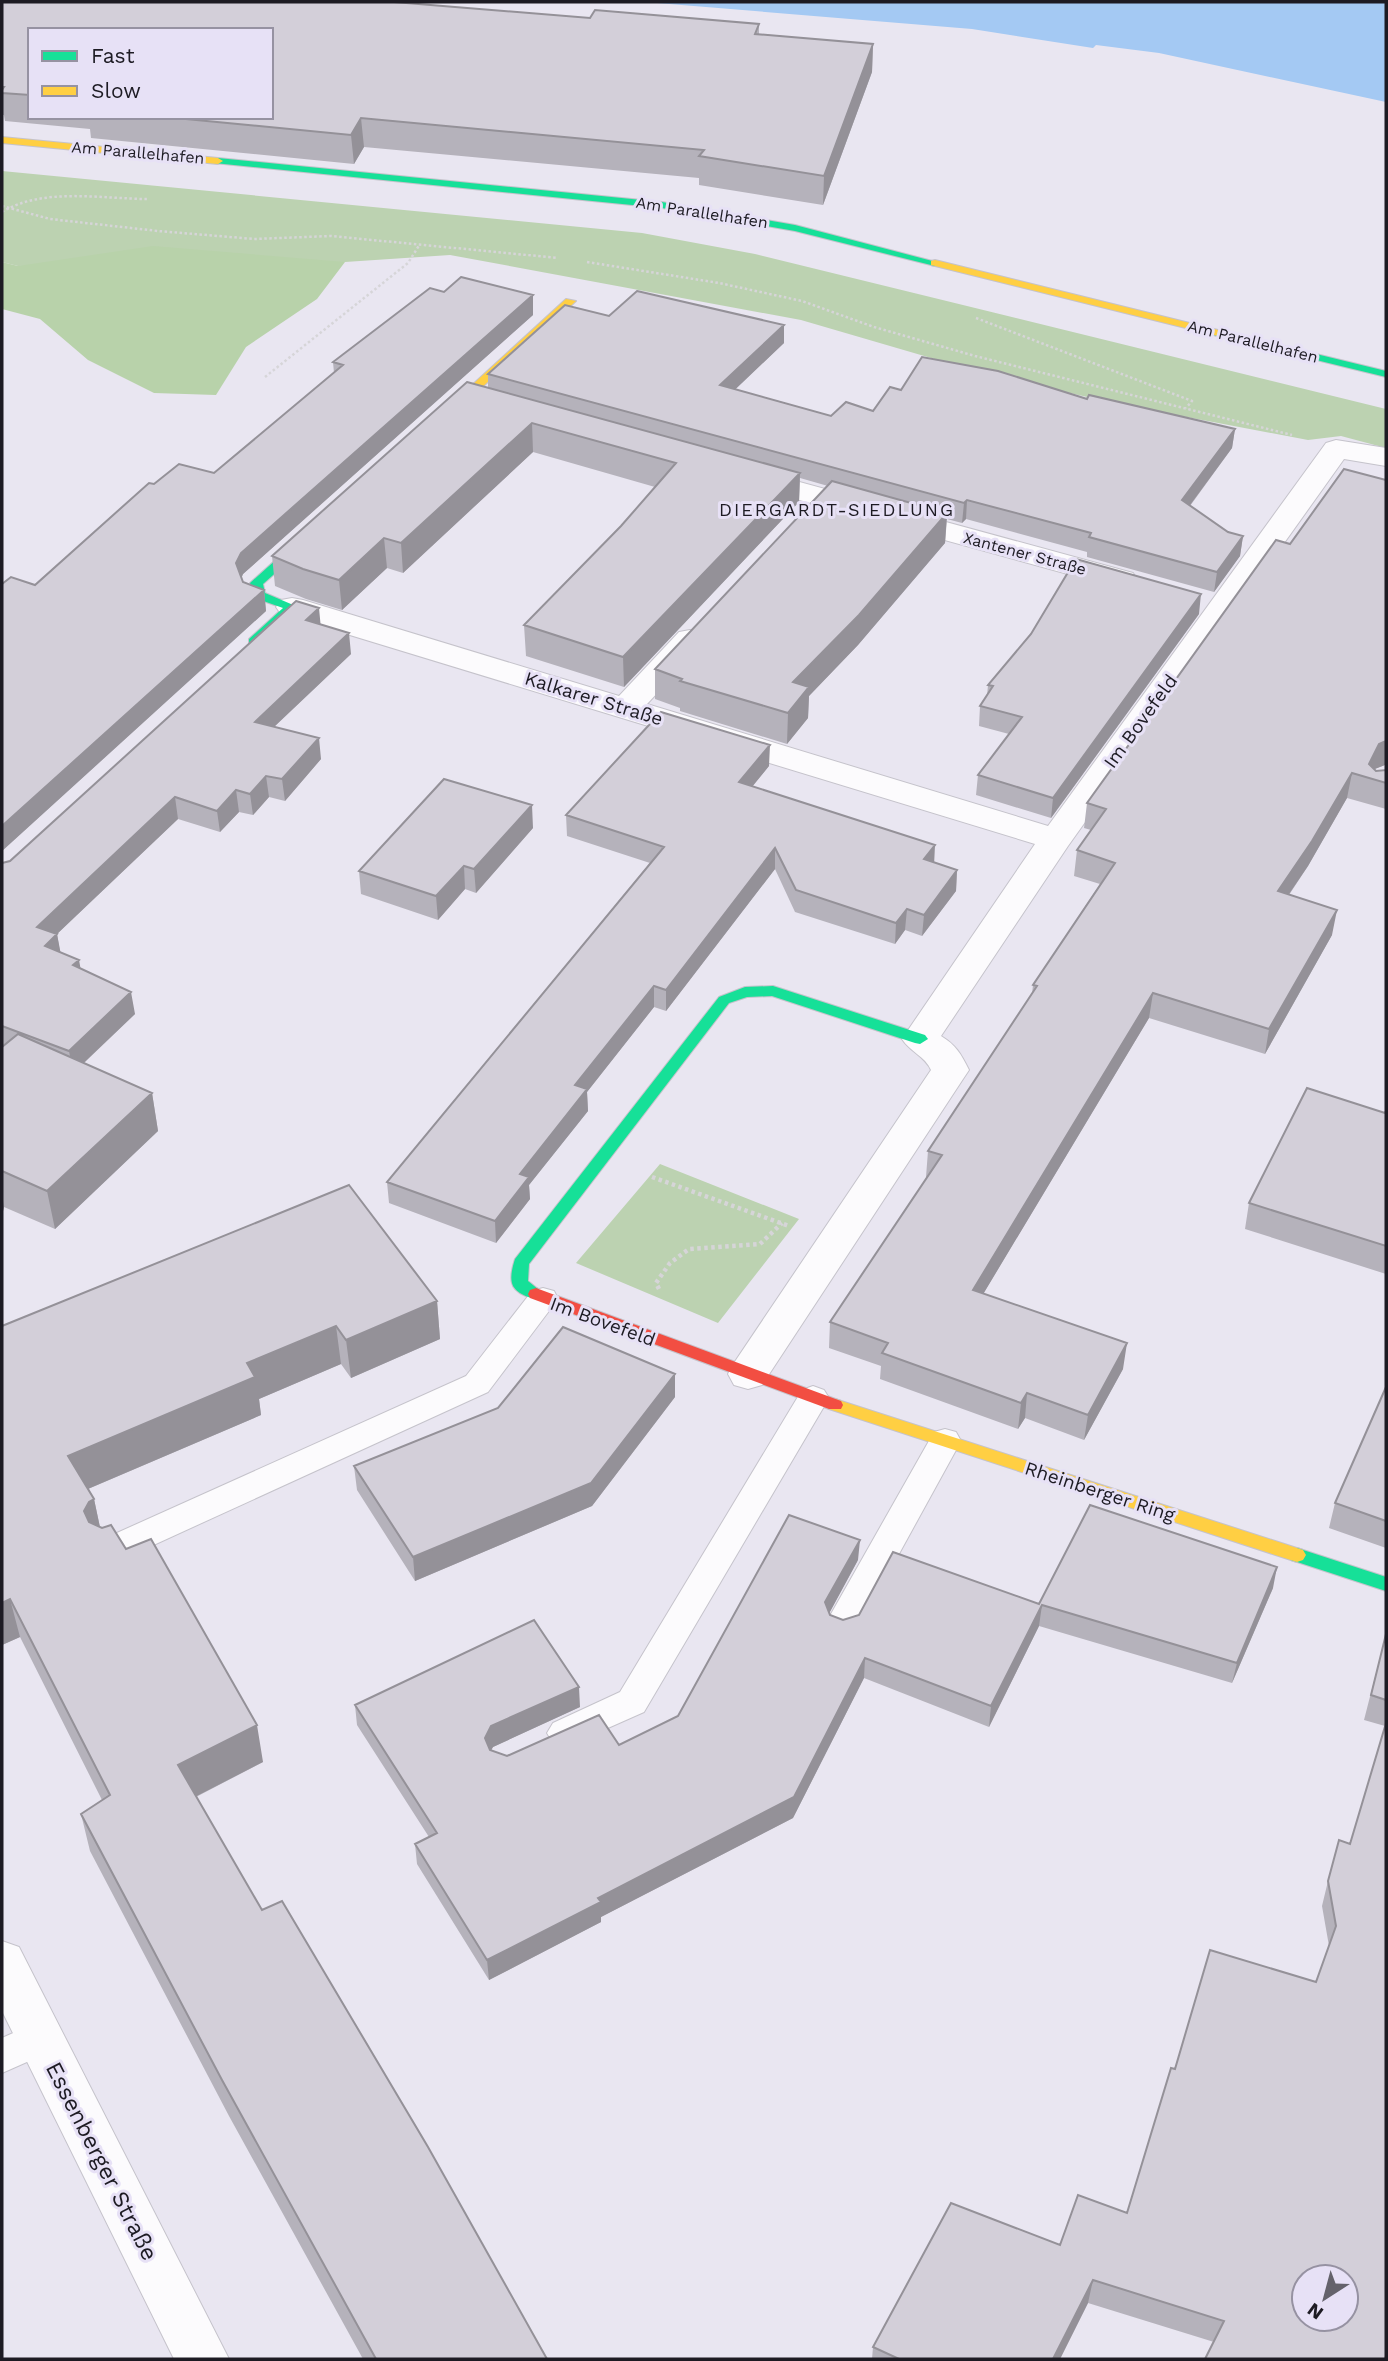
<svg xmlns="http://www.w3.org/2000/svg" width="1388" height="2361" viewBox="0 0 1388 2361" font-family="'Work Sans',sans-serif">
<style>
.green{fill:#bcd2b1}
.forest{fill:#b8d2aa}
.water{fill:#a4c9f3}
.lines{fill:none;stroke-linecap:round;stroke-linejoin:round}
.lane-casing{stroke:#c5c3cb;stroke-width:2}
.street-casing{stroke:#c5c3cb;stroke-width:2}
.fast-casing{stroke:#c5c3cb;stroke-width:2}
.slow-casing{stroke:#c5c3cb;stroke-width:2}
.jam-casing{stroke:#c5c3cb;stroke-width:2}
.path-far1{stroke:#d6d5d8;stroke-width:2.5;stroke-dasharray:2.5 2.5;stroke-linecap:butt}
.path{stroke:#d6d5d8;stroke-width:4.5;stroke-dasharray:3.5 3.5;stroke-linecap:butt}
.lane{fill:#fcfbfd;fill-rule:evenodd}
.street{fill:#fcfbfd;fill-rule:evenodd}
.fast{fill:#16e098;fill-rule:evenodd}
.slow{fill:#ffcf43;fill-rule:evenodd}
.jam{fill:#f24e42;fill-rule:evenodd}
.wall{fill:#b5b2bb;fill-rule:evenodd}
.shaded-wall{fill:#949198}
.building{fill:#d3cfd9;stroke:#949198;stroke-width:2;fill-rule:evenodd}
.labels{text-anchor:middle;stroke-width:6;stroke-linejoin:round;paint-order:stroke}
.far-street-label{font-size:16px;fill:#1d1b23;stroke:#e7e1f6}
.far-neighbourhood-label{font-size:18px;letter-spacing:2px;fill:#1d1b23;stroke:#e7e1f6}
.street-label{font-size:19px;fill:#1d1b23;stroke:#e7e1f6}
.near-street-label{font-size:23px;fill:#1d1b23;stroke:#e7e1f6}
</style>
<rect width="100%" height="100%" fill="#e9e6f1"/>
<path class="green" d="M2,171l640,62 113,21 631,155v39l-45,-12 -33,4 -195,-37 -134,-31 -178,-52 -351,-65 -105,7 -327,4 -16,-4z
M660,1164l139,55 -81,104 -142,-60z"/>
<path class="forest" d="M153,246l192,16 -28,37 -71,48 -30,48 -62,-2 -66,-33 -48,-41 -38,-10v-47l16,4z"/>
<path class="water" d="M645,2h741v100l-227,-49 -63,-8 -3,3 -121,-19z"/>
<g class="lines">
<g class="lane-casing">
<path id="lane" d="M543,1288l11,3 4,8 -70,93 -365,167 -12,4 -12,-4 -5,-9 5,-9 367,-165 66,-85z
M813,1386l11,4 5,8 -185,314 -79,35 -12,-4 -6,-10 6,-10 67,-31 182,-302z
M945,1429l11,3 5,9 -106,193 -12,4 -12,-4 -5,-10 5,-10 103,-182z
M40,2021l14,5 5,12 -5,12 -52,23v-35z"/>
</g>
<g class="street-casing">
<path id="street" d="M1336,440l50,8v18l-42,-7 -276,387 -127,190c15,9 20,18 28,34l-6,9 -201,306 -14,4 -14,-4 -6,-11 6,-11 197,-293c-6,-14 -21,-18 -29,-31l133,-195 -754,-230 -5,-7 5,-7 11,-2 11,2 316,96 60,-64 11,-2 11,2 5,7 -5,7 -54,58 401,122 278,-383z
M748,468l385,105 4,7 -4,7 -11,2 -384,-106 -5,-6 5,-6z
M2,1941l17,6 210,412h-55l-172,-348z"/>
</g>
<g class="fast-casing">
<path id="fast" d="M218,158l444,44 133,23 145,38 -5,3 -140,-35 -133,-23 -448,-45 -1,-2z
M1218,330l168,41v6l-172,-42v-4z
M313,529l4,1v6l-54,48 2,9 33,14 -39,38h-10v-6l34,-31 -28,-10 -5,-15 59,-53z
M773,986l152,49 3,4 -8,5 -5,-1 -143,-47 -25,1 -18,6 -200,261 -1,17 16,13 -2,4c-9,3 -28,-5 -30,-15 -2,-7 1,-18 3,-24l204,-262 26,-10z
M1297,1548l89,29v14l-95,-31 -3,-5 3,-5z"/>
</g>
<g class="slow-casing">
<path id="slow" d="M2,137l216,21 5,3 -5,3 -216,-21z
M935,260l287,71 2,2 -6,3 -287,-71v-4z
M566,299l10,2 -133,122h-8v-4z
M835,1399l468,151 3,5 -3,5 -6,2 -468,-153 -2,-4 2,-4z"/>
</g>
<g class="jam-casing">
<path id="jam" d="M536,1288l305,113 2,4 -2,4h-12l-299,-111 -2,-4 2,-4z"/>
</g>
<path class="path-far1" d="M2,206l48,13 108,12 96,8 77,-3 227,22
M2,212c41,-25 100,-13 146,-13
M587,262l132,21 83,18 72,26 101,29 317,79
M976,318l216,83 -6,7
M265,377l143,-114 12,-19"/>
<path class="path" d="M652,1177l137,49
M659,1289l-3,-6 14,-20 19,-14 71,-5 22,-21"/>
<use href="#lane" class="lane"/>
<use href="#street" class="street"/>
<use href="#fast" class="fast"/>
<use href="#slow" class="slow"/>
<use href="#jam" class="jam"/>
</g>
<path class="wall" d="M2,2l588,16 169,6v10l114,10 -1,28 -49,133 -124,-20v-7l-335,-31 -10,17 -263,-26 -1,-9 -85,-8 -1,-6h-2zM30,30l241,87h-241z
M444,292l89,3v20l-290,259 -2,4 2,4 21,8 2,21 -264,240v-267l33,1 119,-101 60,-11 120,-100 -1,-11z
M609,316l175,27 -49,46 96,27 42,-5 28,-21 186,9 148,30 -3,19 -42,58 38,26 15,4 -3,20 -26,36 -127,-35v-5l-121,-33 -4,4 -15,-4 -2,24 -87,102 -49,51 -1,22 -21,26 -107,-33v-3l-25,-9v-30l173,-183 -28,-8 -1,24 -175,185 -98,-31 -2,-31 97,-99 34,-39 -122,-35 -130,121 -16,-5 -45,42 -36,-11 -31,-13 -3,-30 216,-168v-14z
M1386,480v285h-1l-11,4 2,2 10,-1v39l-39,-11 -39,68 -19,29 43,40 -67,119 -116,-36 -166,276 140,75 -39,71 -59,-22 -7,11 -138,-50 1,-13 -52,-18 1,-26 97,-145h-1l2,-26 104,-157 1,-9 67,-101 -26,-8 3,-26 14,-20 -7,-2 3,-25 203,-259z
M1199,614l-148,204 -75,-23 2,-20 31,-41 -30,-8 1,-20 7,-10 1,-11z
M321,625l30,29 -77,73 47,32 -36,42 -16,-4 -16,18 -14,-3 -19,20 -42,-13 -121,115 3,18 75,62 -51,49 68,30 6,38 -103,98 -51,-22 -2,8v-168h1l-1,-1v-183l8,-2z
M769,766l-17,20 182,77 23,7 -1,21 -34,45 -17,-6 -10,14 -100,-32 -20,-43 -109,142 -12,-4 -67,85 1,19 -59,74 1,14 -34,44 -107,-40 -2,-21 263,-319 -83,-27 -1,-21z
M533,828l-57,65 -11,-4 -27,31 -77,-26 -2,-23z
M1386,1111v163l-141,-45 4,-26 136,-90z
M437,1301l3,38 -89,39 -10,-14 -82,35 2,16 -173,74 6,10 6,28 163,235 -67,35 66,113 285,449h-184l-134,-243 -139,-265 -9,-37 21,-14 -82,-163 -18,8v-319z
M1386,1387v161l-57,-20 6,-25z
M675,1397l-83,109 -177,75 -58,-91 -3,-24z
M858,1560l-29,53 1,2 13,5 196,-16 234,-16 -41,95 -193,-57 -50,101 -125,-49 -71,140 -192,99v5l-112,58 -72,-116 -2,-20 14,-7 -72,-112 -2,-20 225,2 -87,40 -2,3 16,6 112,-11 59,-29z
M1386,1634v722l-172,-14 -126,-39 -28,56h-188l1,-12 187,-102 67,-32 48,-144 141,-87 13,-36 -7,-40 6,-25 22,-37 35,-118 -21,-6z"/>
<path class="shaded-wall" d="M873,44l-1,28 -49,133 1,-29z
M361,118l3,29 -10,17 -3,-29z
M533,295v20l-290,259 -4,10 -3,-21 5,-10z
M784,325v18l-64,61v-19z
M532,423l1,29 -130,121 -2,-30z
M1235,429l-3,19 -53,72 3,-20z
M800,473l-1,29 -175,185 -1,-30z
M967,500l-1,19 -4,4 2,-20z
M947,513l-2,30 -87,102 -49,51 -1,22 -21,26 1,-31 5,-31z
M1243,536l-3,20 -26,36 3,-20z
M384,538l3,30 -45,42 -3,-30z
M264,590l2,21 -264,240v-25z
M1201,594l-2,20 -148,204 2,-20z
M319,608l2,21 -15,-9z
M349,633l2,21 -94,89 -2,-21z
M319,738l2,21 -36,42 -3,-22z
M1386,741l-1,24 -10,4 -5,9 -1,-14 10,-20z
M770,745l-1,21 -30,37v-21z
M1352,773l-5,25 -39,68 -34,50 4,-25z
M266,776l3,21 -16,18 -3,-21z
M236,790l3,22 -19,20 -3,-21z
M175,797l3,22 -121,115 4,21 -12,13 -12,-41z
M532,805l1,23 -57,65 -2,-24z
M935,845l-1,21 -10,-7z
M775,848v21l-109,142v-21z
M464,866l1,23 -27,31 -2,-24z
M957,870l-1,21 -34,45 2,-21z
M907,909l-2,21 -10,14 1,-21z
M1337,910l-5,25 -67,119 4,-25z
M79,960l4,22 -10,-17z
M654,986v21l-67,85 1,19 -59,74 1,14 -34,44 -1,-22 25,-47 55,-89z
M131,992l4,22 -62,59 -4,-22z
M1153,993l-4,25 -179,298 3,-26z
M152,1093l6,38 -103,98 -8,-38z
M2,1194l2,13 -2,8z
M437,1301l3,38 -89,39 -5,-38z
M336,1326l5,38 -82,35 2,16 -185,79 -8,-38 179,-93z
M1127,1343l-4,26 -39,71 4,-25z
M675,1374v23l-83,109 -177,75 -2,-24z
M1027,1393l-2,25 -7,11 3,-26z
M94,1499l8,38 -5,3 -13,-29 5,-9z
M860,1540l-2,20 -34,63 1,-21z
M1277,1567l-4,21 -41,95 5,-20z
M10,1599l10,38 -18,8v-42z
M1042,1605l-3,21 -50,101 2,-21z
M865,1658l-1,20 -71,140 -192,99v5l-112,58 -2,-20 111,-62z
M579,1687l1,20 -87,40 -6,11 -2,-20 6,-12z
M257,1725l6,37 -78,40 -7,-37z
M1093,2280l-5,23 -28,56h-7z"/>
<path class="building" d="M2,2h392l196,16 5,-8 164,14 -4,10 118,10 -49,132 -125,-20 5,-6 -343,-32 -10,17 -186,-18h106v-87h-241v65l-28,-2v-3l2,-3h-2z
M461,277l72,18 -292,258 -5,10 7,19 21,8 -262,236v-242l9,-7 24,8 114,-102 5,1 25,-20 35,9 129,-108 -10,-3 97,-74 14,4z
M637,291l147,34 -64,60 111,31 15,-14 27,9 17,-24 11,3 21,-33 76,14 89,28 2,-4 146,34 -53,71 46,32 15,4 -26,36 -128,-35 2,-4 -124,-33 -3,3 -476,-129 77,-69 44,11z
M467,382l333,91 -177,184 -99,-32 97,-99 55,-63 -144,-40 -131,120 -17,-5 -45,42 -36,-11 -31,-13z
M1344,469l42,11v261l-7,3 -10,20 7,7 10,-1v13l-34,-10 -40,68 -34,50 59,19 -68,119 -116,-36 -180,297 154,53 -39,72 -61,-22 -6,10 -139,-50 6,-10 -58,-21 112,-167 -14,-4 109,-165 -4,-1 82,-122 -38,-13 29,-41 -19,-6 189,-263 14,4z
M832,481l115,32 -88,102 -66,67 16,5 -21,26 -108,-32 2,-2 -27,-10z
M1076,559l125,35 -148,204 -75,-23 44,-58 -42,-11 13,-20 -5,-1 43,-51z
M296,601l23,7 -13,12 43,13 -94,89 64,16 -37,41 -16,-3 -16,18 -14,-4 -19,21 -42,-14 -138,130 20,7 -12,12 34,14 -6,5 58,27 -62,59 -67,-25v-163l8,-2z
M661,712l109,33 -31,37 196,63 -11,14 33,11 -33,45 -17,-6 -11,14 -100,-33 -21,-42 -109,142 -12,-4 -79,99 12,4 -67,85 9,3 -34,44 -108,-39 277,-335 -98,-32z
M444,779l88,26 -58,64 -10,-3 -28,30 -77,-25z
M18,1034l134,59 -105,98 -45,-20v-124z
M1307,1088l78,25 1,-2v135l-137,-43z
M349,1185l88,116 -91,39 -10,-14 -89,37 8,14 -187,79 26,43 -5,3 -5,9 5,11 13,6 9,-3 15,24 25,-10 106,186 -79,40 84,145 20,-9 146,246 119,212h-171l-154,-279 -141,-266 29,-19 -100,-196 -8,4v-277z
M563,1327l112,47 -84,109 -178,74 -59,-91 144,-58z
M1386,1387v134l-51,-18z
M1090,1505l187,62 -40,96 -195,-58 -51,101 -126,-48 -71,139 -196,101 3,4 -114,58 -72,-116 22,-11 -82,-128 179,-85 45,67 -88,39 -6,12 5,12 17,6 92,-41 20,30 59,-29 111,-201 71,25 -35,62 5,13 13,5 16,-5 34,-63 146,52z
M1386,1634v66l-15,-5z
M1386,1723v633l-1,3h-180l19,-38 -131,-41 -40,79h-154l-26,-12 78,-144 109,42 18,-50 49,18 44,-145 4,1 35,-119 106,32 20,-56 -8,-45 11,-41 11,4zM1304,2277h42v42h-42z"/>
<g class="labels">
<g class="far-street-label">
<text transform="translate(138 152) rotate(5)" y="6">Am Parallelhafen</text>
<text transform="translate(702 212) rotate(9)" y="6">Am Parallelhafen</text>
<text transform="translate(1253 341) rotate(14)" y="6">Am Parallelhafen</text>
<text transform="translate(1025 553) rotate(15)" y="6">Xantener Straße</text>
</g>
<g class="far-neighbourhood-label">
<text x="837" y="516">DIERGARDT-SIEDLUNG</text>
</g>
<g class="street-label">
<text transform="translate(594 698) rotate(17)" y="7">Kalkarer Straße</text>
<text transform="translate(1140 721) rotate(-54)" y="7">Im Bovefeld</text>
<text transform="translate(603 1321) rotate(20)" y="7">Im Bovefeld</text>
<text transform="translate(1100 1491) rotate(18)" y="7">Rheinberger Ring</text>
</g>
<g class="near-street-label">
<text transform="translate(102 2161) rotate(63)" y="8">Essenberger Straße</text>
</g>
</g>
<rect width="1388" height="2361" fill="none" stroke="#1d1b23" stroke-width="7"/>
<rect x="28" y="28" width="245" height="91" fill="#e7e1f6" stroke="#9692a2" stroke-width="2"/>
<rect x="42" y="51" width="35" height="10" fill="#16e098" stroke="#9692a2" stroke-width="2"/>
<text x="91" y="63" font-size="21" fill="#1d1b23">Fast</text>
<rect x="42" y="86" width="35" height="10" fill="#ffcf43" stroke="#9692a2" stroke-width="2"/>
<text x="91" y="98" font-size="21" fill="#1d1b23">Slow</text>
<g transform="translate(1325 2298) rotate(216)"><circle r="33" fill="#e7e1f6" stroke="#9692a2" stroke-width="2"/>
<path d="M0-5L12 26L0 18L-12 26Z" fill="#64626b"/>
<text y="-10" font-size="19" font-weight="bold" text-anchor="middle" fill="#1d1b23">N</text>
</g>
</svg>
